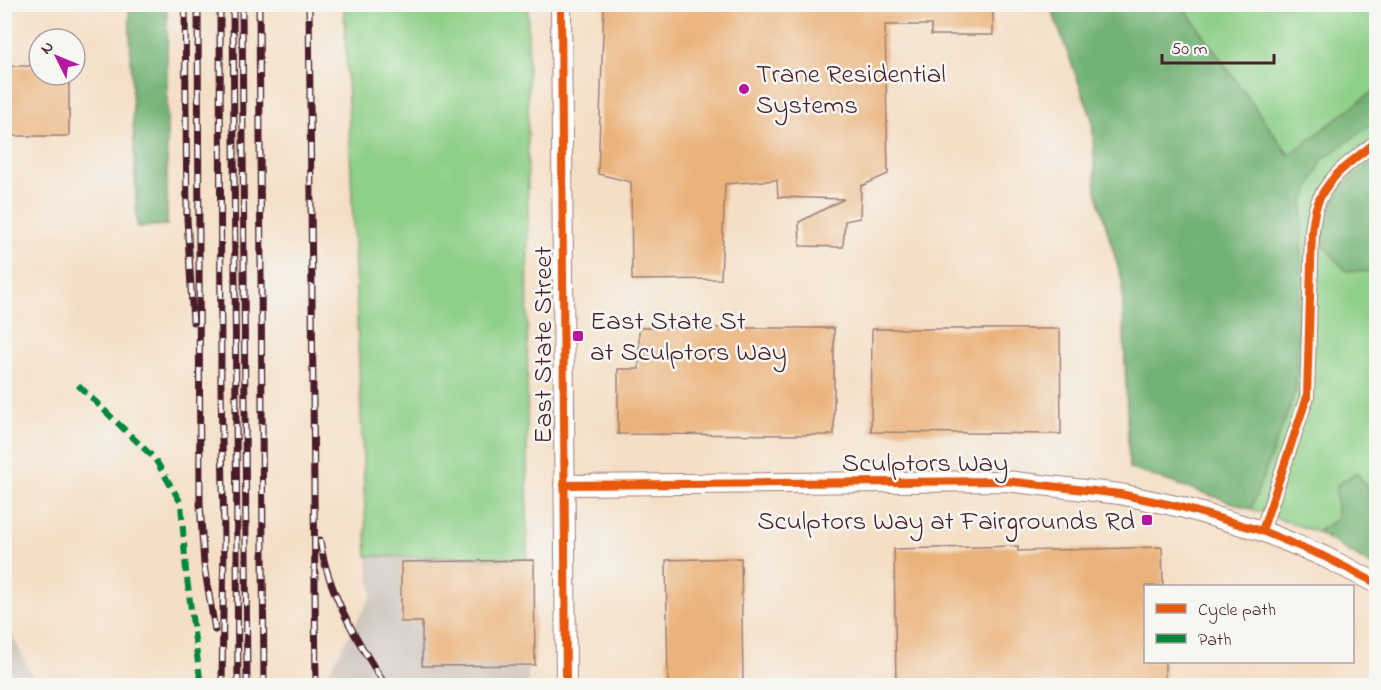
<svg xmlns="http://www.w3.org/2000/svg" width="1381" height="690" viewBox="0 0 1381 690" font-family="'Indie Flower',sans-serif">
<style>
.industrial{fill:#ccc2b9}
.green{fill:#8ed088;stroke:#6c785a;stroke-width:1.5}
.forest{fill:#72b274;stroke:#5e6850;stroke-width:1.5}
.building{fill:#ebb37c}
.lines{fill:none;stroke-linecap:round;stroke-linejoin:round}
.street-casing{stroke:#9f7f78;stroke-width:16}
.secondary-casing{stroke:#9f7f78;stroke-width:22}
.street{stroke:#fff;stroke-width:14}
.secondary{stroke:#fff;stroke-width:20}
.rail-casing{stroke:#4a1f2b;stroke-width:7}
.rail{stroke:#f6f6f2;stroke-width:4.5;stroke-dasharray:14;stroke-linecap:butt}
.quiet{stroke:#00873e;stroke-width:6;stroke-dasharray:12 6;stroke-linecap:butt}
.cycleway-casing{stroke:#f6f6f2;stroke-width:11}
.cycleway{stroke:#e8590c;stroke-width:8}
.poi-dot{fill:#b5179e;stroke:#f6f6f2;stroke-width:2}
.labels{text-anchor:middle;stroke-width:5;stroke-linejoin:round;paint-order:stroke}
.poi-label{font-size:27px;fill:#4a1f2b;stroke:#f6f6f2;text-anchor:start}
.street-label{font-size:27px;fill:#4a1f2b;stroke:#f6f6f2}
</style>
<rect width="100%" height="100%" fill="#f6f6f2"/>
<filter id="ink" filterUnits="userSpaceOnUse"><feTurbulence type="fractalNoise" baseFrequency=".0167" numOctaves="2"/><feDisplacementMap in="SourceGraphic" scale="12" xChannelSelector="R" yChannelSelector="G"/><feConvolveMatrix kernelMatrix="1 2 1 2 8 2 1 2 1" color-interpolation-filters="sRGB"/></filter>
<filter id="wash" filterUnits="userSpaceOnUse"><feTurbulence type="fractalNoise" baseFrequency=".008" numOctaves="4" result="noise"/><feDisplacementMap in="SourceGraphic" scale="24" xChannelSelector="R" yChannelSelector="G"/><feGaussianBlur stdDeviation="1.35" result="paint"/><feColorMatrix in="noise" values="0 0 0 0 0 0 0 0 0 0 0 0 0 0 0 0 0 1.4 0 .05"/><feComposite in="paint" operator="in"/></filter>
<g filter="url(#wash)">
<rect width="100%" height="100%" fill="#f4dfc6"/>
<path class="industrial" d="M367,556l160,3 1,126 -217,1 16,-11 45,-81z
M5,621l32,64h-32z"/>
<path class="green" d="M344,5h184l-1,554 -160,-3z
M1182,5h194v563l-59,-36 -83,-29z"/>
<path class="forest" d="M129,5h38v220l-30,2z
M1050,5h132l107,150 87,-66v32l-54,39 -19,43 -7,187 -45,119 -122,-41 -7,-187 -26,-90 -4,-72z
M1376,160v112l-30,-1 -24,-27 2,-25 20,-34z
M1357,473l19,28v67l-59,-36 20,-13 -1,-34z"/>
<g id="blocks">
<path class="building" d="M604,4l389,2v29h-62v-10h-46l3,149 -27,12 -1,32 -15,3 -2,26 -43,-1 -1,-24 45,-23 -66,-2 -1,-17 -52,4 -4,95 -89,1 -1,-98 -33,-8z
M4,66h35v9h30v61h-65z
M639,328h195v107l-216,-1v-65h21z
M872,329h188l1,105 -190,-2z
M1018,546v5l144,-4 1,39h-17v76h19v24h-269l-2,-137z
M741,558l2,123 -75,2 -2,-123z
M534,560l1,105 -113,1v-44h-21v-60z"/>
</g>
</g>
<g filter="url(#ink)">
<use href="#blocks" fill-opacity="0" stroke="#9f7f78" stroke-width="1.5"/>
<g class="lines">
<g class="street-casing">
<path id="street" d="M1262,531l45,-134 5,-166c1,-7 2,-16 4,-23 9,-30 37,-48 60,-66"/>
</g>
<g class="secondary-casing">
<path id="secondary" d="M561,4l5,682
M564,485l442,-4 114,13 61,13 81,24 61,25 53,27"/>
</g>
<use href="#street" class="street"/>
<use href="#secondary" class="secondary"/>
<g class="rail-casing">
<path id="rail" d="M185,4l2,214 6,104
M198,4l2,499 4,62 11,65
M220,4l1,383 3,152 -2,147
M233,4l5,682
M242,4l5,682
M259,4l5,682
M309,4l7,682
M320,540c7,51 38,103 66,146"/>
</g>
<use href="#rail" class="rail"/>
<path class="quiet" d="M78,385l77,74 26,44 5,68 15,115"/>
<g class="cycleway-casing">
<path id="cycleway" d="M561,4l5,682
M564,485l442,-4 114,13 61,13 81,24 61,25 53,27
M1262,531l45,-134 5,-166c1,-7 2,-16 4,-23 9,-30 37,-48 60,-66"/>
</g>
<use href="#cycleway" class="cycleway"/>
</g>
</g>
<g class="poi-dot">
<circle cx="744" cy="89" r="6"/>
<rect x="572" y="330" width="12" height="12" rx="3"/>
<rect x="1141" y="514" width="12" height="12" rx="3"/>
</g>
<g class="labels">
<g class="poi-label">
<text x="756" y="82">Trane Residential<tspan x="756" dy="31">Systems</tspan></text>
<text x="590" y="329">East State St<tspan x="590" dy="31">at Sculptors Way</tspan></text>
<text x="1135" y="529" text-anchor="end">Sculptors Way at Fairgrounds Rd</text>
</g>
<g class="street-label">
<text transform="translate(542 345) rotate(-90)" y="9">East State Street</text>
<text x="925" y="471">Sculptors Way</text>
</g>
</g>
<rect width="1381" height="690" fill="none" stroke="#f6f6f2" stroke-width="24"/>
<rect x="1144" y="585" width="210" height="78" fill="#f6f6f2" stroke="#b1a0a2" stroke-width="1.5"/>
<rect x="1156" y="604" width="30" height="9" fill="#e8590c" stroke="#b1a0a2" stroke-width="1.5"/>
<text x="1198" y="615" font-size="18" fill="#4a1f2b">Cycle path</text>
<rect x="1156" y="634" width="30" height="9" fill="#00873e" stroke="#b1a0a2" stroke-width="1.5"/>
<text x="1198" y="645" font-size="18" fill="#4a1f2b">Path</text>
<g transform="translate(57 57) rotate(313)"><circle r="28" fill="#f6f6f2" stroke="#b1a0a2" stroke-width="1.5"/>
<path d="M0-4.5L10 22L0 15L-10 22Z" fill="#b5179e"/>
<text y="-9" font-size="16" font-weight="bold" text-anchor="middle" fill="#4a1f2b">N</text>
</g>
<path d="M1162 54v9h112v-9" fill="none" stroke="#4a1f2b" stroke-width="3"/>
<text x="1171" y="54" font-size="18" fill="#4a1f2b" stroke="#f6f6f2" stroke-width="4.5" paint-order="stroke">50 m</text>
</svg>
